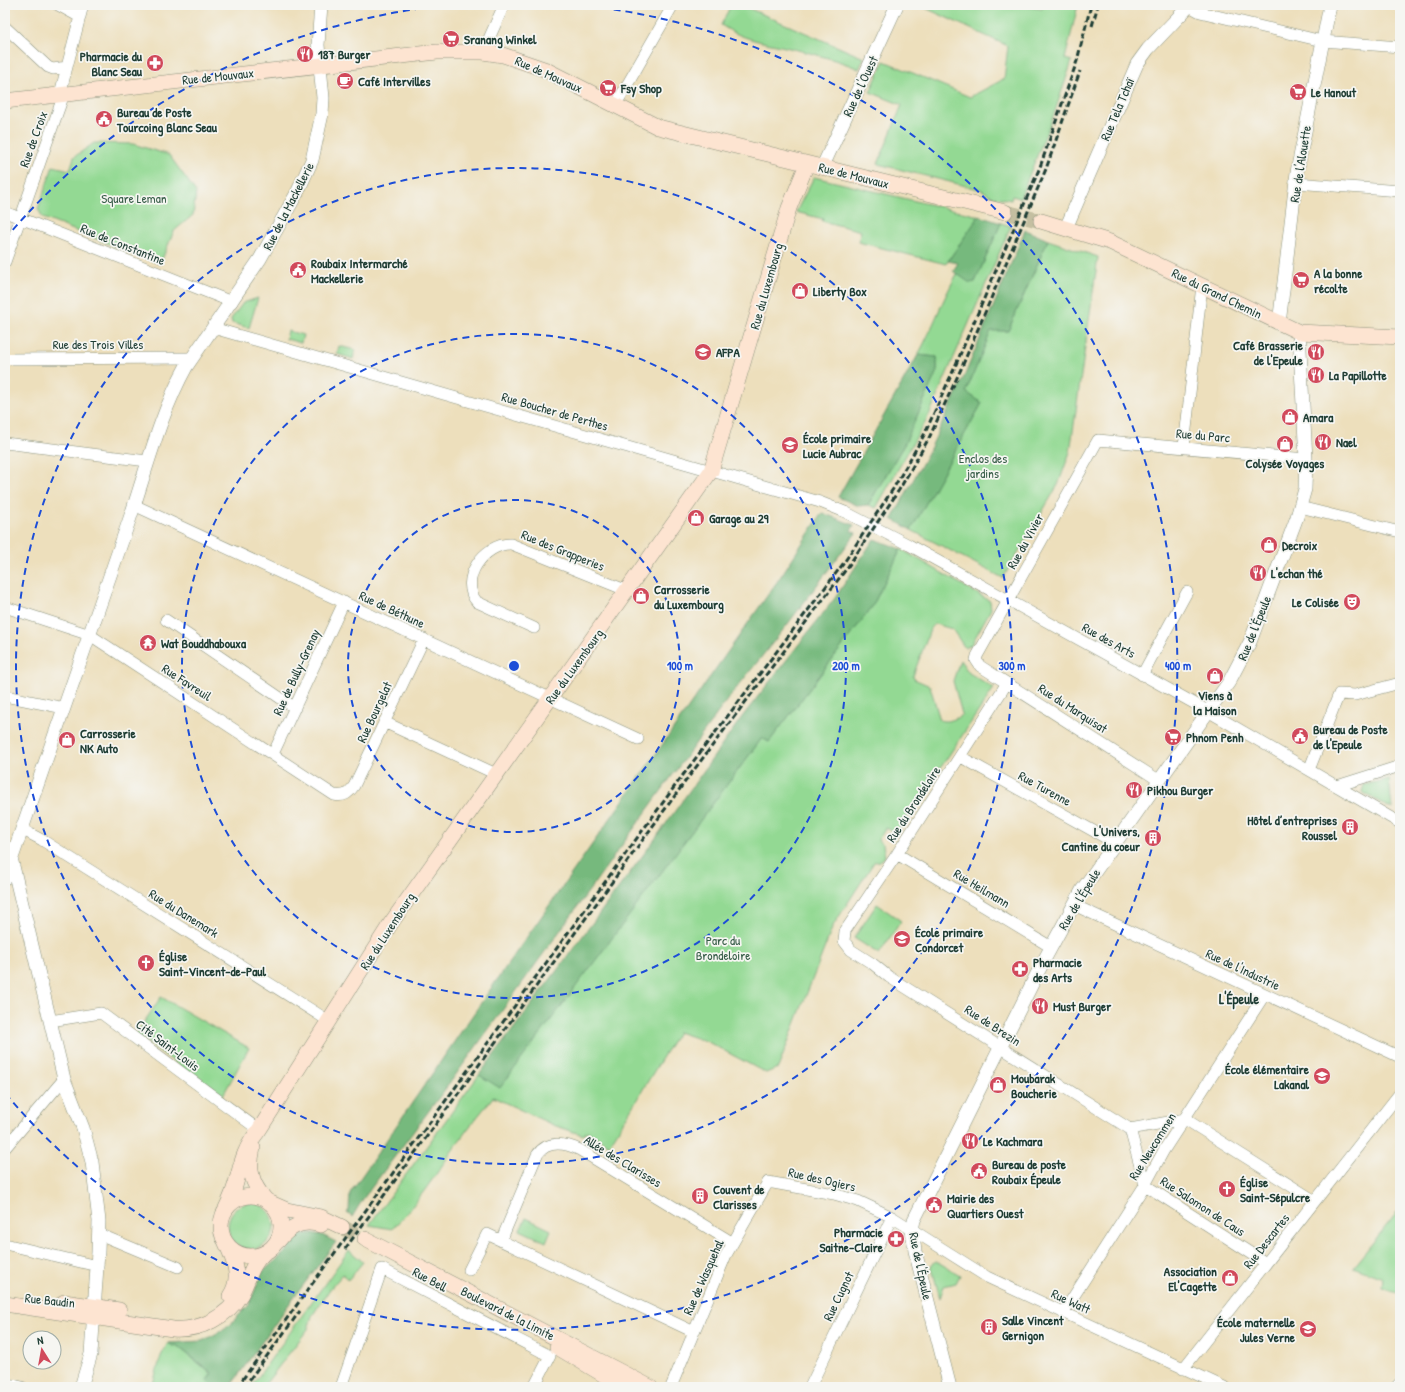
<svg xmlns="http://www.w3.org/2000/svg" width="1405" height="1392" viewBox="0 0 1405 1392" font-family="'Patrick Hand',sans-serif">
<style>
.green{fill:#93d993;stroke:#598b64}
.forest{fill:#76b97d;stroke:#4a7b58}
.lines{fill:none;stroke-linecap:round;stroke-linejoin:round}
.secondary-tunnel{stroke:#c4bfa1;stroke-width:15;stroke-dasharray:15 8;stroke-linecap:butt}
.minor-casing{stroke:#868e78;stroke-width:12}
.tertiary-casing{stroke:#868e78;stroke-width:14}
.secondary-casing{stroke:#868e78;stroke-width:16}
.minor{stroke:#fff;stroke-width:11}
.tertiary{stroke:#fff;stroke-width:13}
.secondary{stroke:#fde4d1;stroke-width:15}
.rail{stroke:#1f3d34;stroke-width:3;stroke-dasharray:6 3;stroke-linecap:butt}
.ring{fill:none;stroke:#1d4ed8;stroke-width:2;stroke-dasharray:7 5}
.labels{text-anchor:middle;stroke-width:3.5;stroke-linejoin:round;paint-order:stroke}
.poi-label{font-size:13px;font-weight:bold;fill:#1f3d34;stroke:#f6f6f2;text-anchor:start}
.street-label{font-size:13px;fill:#1f3d34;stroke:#f6f6f2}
.park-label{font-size:13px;fill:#365c47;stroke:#f6f6f2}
.neighbourhood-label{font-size:14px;font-weight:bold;fill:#1f3d34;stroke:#f6f6f2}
.centre{fill:#1d4ed8;stroke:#f6f6f2;stroke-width:2}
.ring-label{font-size:12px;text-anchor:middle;font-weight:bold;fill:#1d4ed8;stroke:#f6f6f2;stroke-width:3.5;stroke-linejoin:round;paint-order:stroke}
</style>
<rect width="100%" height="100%" fill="#f6f6f2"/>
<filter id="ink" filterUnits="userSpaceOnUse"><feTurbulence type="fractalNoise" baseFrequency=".025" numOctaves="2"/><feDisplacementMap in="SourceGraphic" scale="8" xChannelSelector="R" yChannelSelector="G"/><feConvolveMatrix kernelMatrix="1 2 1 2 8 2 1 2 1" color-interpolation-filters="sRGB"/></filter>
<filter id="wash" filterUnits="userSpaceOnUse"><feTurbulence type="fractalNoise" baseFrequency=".012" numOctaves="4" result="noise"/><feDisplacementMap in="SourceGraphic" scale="16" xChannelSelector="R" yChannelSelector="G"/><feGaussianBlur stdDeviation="0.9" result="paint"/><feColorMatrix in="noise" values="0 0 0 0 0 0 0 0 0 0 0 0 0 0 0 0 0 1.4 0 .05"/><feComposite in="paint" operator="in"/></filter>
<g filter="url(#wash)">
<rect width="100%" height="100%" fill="#eddfbc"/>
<path class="green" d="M731,5h10l123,53 -5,11c-23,-10 -49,-16 -74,-22 -26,-6 -41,-7 -64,-22z
M919,5h98l25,4 2,-4h34l-13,54 7,2 -18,53 -34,84 -8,-2 -1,4 -20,-4 -9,-6 -104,-26 24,-59 -32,-13 14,-31 86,36 34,-18 4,-33z
M94,143l39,1 36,11 27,37 -3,23 -19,16 -14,33 -117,-46 -5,-9 15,-43 17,4 4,-13z
M814,177l165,39 -33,48 -88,-22 3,-11 -39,-10 1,-2 -27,-7z
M1001,223l10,3 -82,189 -53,93 -8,-3 37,-62 32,-72v-14l-19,-2c15,-27 24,-55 39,-81l13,8h5z
M1048,240l50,17 -28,195 -12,33 -55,93 -92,-48 71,-127 -16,-11 25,-62 17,1z
M258,298l-9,30 -17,-5 -1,-4 12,-16z
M288,331l15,4 -2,8 -15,-4z
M339,346l16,4 -2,9 -16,-5z
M901,549l89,52 1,8 -20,36 -6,3 -13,-19 -17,-5 -4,3 -18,49 1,3 16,7 10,34c6,3 18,-1 22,-6l-9,-33 7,-21 9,13 25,15 -97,145 -11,-5 -8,12 5,4 2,13 -5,4 -6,1 -41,64 -55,142 -12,5 -58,-31 -30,-10 -69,113 -22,-14 -4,4 -30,-10 -60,-28c-11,15 -24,29 -34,44 -21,30 -41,62 -67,88l-23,-4 110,-150 21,12 262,-349 7,4 103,-135z
M1389,779l3,30 -30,-17 2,-7z
M877,904l24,17 -22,33 -25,-16z
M161,997l88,51 -27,49 -86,-63z
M228 1226a23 23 0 1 1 46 0a23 23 0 1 1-46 0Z
M1400,1209v85l-18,-6 1,-10 -30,-11z
M526,1218l25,12 -5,12 -26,-12z
M349,1250l14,12 -15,18 -5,-6 -13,15 -18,27 -4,13 -45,58h-12z
M936,1261l24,14 -4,8 -12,3 -4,12 -9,-33z
M168,1343l5,3 3,-1 36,29 -5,6 6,7h-61l9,-31z"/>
<path class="forest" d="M979,216l22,7 -26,59 -5,1 -17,-12 5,-8 -10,-2z
M1025,230l23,10 -40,91h-17l-25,61 16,11 -71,127 -19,-11 38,-70 34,-72z
M918,355l19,2v14l-32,72 -37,62 -9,1 -21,-9z
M822,513l32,12 -3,6 5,2 -69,92 -60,75 -275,380 -89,119 -11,18 -5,-4 2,-3 1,-17 153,-222 276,-392z
M874,539l27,10 -29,58 -103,135 -7,-4 -262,350 -21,-13 176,-236 87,-122 93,-119z
M310,1233l12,2 14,7 -44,58 -62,87h-17l-6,-7 5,-7 -36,-28 -3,1 -5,-3 34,-2 23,-12 24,-24 13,-33 24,-20 10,-15z"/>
</g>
<g filter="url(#ink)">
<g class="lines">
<path class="secondary-tunnel" d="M1005,212l36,9
M342,1227l23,12"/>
<g class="minor-casing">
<path id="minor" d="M58,5l22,12
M1189,6l11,6 122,29 78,6
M5,27l43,40 5,2 14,-2
M483,52l21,-47
M60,94l23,-89
M615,106l58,-101
M1296,183l104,8
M5,212l227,90
M5,262l59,-168
M213,328l509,146 98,28 25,10 64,33 290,161 201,117
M5,359l187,-1
M5,443l142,18
M1184,447l18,-162
M134,505l504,234
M1300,507l100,25
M5,607l85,28 244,160c10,2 14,-1 20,-9l70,-147
M166,620l129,88
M534,628l-57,-26c-19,-22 7,-59 34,-58l117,47
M1142,675l45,-83
M1007,683l-110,171 -52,77 -1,10 7,9 22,14 16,13 241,152
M5,696l59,12
M384,722l112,52
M273,754l71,-152
M961,757l154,86
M1309,770l30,-76 16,1 45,-12
M1160,781l-180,-115 -4,-6 1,-4 121,-216 208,19
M1337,786l63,-20
M23,830l19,10 287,181
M897,854l154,93
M1074,905l326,152
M50,1021l51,-8 158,117
M1130,1129l55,-10 130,82
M1130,1129l15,56 121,78
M5,1148l59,-69
M99,1234l79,33
M501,1241l36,-86c10,-15 28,-12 43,-5l153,93
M5,1244l92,22
M469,1270l18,-36 207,98
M1063,1313l82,-128 19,-35 101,-156
M1183,1369l217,-276
M5,1383l17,4
M341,1387l41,-118 168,87 -16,31
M671,1387l55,-132 42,-73 66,12 24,7 34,16 95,60 237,110
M810,1387l82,-170
M1396,1387l4,-4"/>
</g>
<g class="tertiary-casing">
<path id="tertiary" d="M822,168l75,-163
M1066,228l71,-164 11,-15 42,-44
M1279,324l18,-152 33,-167
M12,862l52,217 19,49 9,34 7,59 -1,31 -7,102 -10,33
M5,878l125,-360c17,-50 30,-104 56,-151l74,-108 38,-68 14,-31 10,-46 1,-16 -5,-53 3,-40
M950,1387l-35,-136 -3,-21 2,-10 128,-256 40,-74 147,-208 21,-40 47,-125 8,-28 1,-30 -7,-127"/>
</g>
<g class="secondary-casing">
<path id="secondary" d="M5,101l432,-49h46l20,3 41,14 114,58 347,85
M1041,221l69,21 189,90 101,5
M253,1148c-5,21 -2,35 12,51
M221 1226a30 30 0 1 1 60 0a30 30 0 1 1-60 0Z
M271,1203l16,7 34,7 21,10
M226,1208c16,-29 10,-50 33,-78l132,-207 320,-452 78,-263 18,-44
M365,1239l285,148
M278,1241c12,-14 23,-22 43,-16
M226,1243c8,17 16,35 4,53
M64,1302l55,8
M5,1304l168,25c27,2 54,-12 68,-35 8,-15 10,-29 22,-40
M557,1347l67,40"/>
</g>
<use href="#minor" class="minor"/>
<use href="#tertiary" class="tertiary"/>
<use href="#secondary" class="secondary"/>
<path class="rail" d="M1092,26l6,-21
M345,1249l342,-470 160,-211 52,-78 30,-52 32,-69 85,-200 34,-98
M237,1387l446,-612 160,-211 50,-75 31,-54 30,-66 86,-202 37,-106 14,-56
M244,1387l56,-76"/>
</g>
</g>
<g class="ring">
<circle cx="514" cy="666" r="166"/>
<circle cx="514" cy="666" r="332"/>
<circle cx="514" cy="666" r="498"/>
<path d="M5 239A664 664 0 0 1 450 5M578 5A664 664 0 1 1 5 1093"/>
</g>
<defs>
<g id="supermarket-disc" transform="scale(0.9)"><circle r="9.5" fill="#d1495b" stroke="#f6f6f2"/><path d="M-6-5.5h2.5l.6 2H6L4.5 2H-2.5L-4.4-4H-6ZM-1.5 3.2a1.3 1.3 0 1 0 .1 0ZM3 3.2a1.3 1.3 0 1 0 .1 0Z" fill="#fff"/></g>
<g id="restaurant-disc" transform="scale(0.9)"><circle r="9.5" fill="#d1495b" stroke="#f6f6f2"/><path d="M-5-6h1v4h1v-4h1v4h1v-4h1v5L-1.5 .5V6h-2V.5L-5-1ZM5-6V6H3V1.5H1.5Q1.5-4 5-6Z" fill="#fff"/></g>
<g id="pharmacy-disc" transform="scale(0.9)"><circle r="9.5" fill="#d1495b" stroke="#f6f6f2"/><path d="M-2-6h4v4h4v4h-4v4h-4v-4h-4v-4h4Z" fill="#fff"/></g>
<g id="cafe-disc" transform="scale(0.9)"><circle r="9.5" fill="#d1495b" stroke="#f6f6f2"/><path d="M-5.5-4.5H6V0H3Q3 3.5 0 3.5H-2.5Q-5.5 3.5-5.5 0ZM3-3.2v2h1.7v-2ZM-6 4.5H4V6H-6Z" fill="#fff"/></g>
<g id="civic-disc" transform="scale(0.9)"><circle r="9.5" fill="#d1495b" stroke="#f6f6f2"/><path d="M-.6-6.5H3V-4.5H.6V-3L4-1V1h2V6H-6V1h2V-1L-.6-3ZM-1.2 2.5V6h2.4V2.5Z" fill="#fff"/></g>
<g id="shop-disc" transform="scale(0.9)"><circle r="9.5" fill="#d1495b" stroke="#f6f6f2"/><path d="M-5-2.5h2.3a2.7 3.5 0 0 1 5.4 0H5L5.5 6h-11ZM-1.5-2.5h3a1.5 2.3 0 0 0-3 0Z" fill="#fff"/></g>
<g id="university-disc" transform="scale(0.9)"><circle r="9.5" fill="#d1495b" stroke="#f6f6f2"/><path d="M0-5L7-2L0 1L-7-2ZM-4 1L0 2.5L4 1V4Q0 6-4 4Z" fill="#fff"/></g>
<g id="school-disc" transform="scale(0.9)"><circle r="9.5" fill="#d1495b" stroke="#f6f6f2"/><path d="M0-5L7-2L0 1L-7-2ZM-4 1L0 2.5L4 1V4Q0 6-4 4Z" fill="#fff"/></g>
<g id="theatre-disc" transform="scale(0.9)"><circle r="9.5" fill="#d1495b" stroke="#f6f6f2"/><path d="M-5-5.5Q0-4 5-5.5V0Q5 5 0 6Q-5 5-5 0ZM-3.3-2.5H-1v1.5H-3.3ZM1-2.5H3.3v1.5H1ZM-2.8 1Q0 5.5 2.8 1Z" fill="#fff"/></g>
<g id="temple-disc" transform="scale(0.9)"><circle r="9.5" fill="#d1495b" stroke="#f6f6f2"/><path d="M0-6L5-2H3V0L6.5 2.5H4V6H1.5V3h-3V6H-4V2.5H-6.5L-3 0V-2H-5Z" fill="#fff"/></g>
<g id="building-disc" transform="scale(0.9)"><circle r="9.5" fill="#d1495b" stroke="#f6f6f2"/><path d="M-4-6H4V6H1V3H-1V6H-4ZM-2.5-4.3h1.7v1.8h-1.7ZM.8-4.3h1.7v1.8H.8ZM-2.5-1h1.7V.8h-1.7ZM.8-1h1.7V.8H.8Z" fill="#fff"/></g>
<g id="church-disc" transform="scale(0.9)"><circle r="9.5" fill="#d1495b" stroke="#f6f6f2"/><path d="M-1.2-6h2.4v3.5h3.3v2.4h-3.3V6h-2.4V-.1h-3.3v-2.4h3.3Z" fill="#fff"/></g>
</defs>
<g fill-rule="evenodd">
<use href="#supermarket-disc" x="451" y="39"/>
<use href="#restaurant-disc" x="305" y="54"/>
<use href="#pharmacy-disc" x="155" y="63"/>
<use href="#cafe-disc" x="345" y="81"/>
<use href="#supermarket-disc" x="608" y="88"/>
<use href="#supermarket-disc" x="1298" y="92"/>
<use href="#civic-disc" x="104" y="119"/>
<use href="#civic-disc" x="298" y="270"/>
<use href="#supermarket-disc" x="1301" y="280"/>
<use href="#shop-disc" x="800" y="291"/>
<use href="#university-disc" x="703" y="352"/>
<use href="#restaurant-disc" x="1316" y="352"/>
<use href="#restaurant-disc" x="1316" y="375"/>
<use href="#shop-disc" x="1290" y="417"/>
<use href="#restaurant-disc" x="1323" y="442"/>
<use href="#shop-disc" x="1285" y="444"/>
<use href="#school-disc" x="790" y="445"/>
<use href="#shop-disc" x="696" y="518"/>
<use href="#shop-disc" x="1269" y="545"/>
<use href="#restaurant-disc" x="1258" y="573"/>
<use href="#shop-disc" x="641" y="596"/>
<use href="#theatre-disc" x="1352" y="602"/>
<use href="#temple-disc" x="148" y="643"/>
<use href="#shop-disc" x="1215" y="676"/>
<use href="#civic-disc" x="1300" y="736"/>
<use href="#supermarket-disc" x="1173" y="737"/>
<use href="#shop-disc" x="67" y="740"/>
<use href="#restaurant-disc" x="1134" y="790"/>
<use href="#building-disc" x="1350" y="827"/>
<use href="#building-disc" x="1153" y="838"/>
<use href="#school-disc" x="902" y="939"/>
<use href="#church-disc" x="146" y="963"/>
<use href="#pharmacy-disc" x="1020" y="969"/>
<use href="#restaurant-disc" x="1040" y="1006"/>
<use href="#school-disc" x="1322" y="1076"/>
<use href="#shop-disc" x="998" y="1085"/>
<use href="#restaurant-disc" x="970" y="1141"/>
<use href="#civic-disc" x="979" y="1171"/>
<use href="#church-disc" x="1227" y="1189"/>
<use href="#building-disc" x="700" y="1196"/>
<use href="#civic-disc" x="934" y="1205"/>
<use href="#pharmacy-disc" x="896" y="1239"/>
<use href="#shop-disc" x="1230" y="1278"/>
<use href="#building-disc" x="989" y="1327"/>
<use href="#school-disc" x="1308" y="1329"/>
</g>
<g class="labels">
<g class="poi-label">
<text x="464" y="44">Sranang Winkel</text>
<text x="318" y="59">187 Burger</text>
<text x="142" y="61" text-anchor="end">Pharmacie du<tspan x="142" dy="15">Blanc Seau</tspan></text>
<text x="358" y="86">Café Intervilles</text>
<text x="621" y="93">Fsy Shop</text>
<text x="1311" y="97">Le Hanout</text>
<text x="117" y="117">Bureau de Poste<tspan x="117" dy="15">Tourcoing Blanc Seau</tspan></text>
<text x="311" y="268">Roubaix Intermarché<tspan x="311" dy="15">Mackellerie</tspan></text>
<text x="1314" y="278">A la bonne<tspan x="1314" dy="15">récolte</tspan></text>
<text x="813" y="296">Liberty Box</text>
<text x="1303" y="350" text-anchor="end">Café Brasserie<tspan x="1303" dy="15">de l'Epeule</tspan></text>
<text x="716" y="357">AFPA</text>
<text x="1329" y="380">La Papillotte</text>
<text x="1303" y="422">Amara</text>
<text x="803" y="443">École primaire<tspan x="803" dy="15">Lucie Aubrac</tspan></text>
<text x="1336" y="447">Nael</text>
<text x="1285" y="468" text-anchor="middle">Colysée Voyages</text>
<text x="709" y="523">Garage au 29</text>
<text x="1282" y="550">Decroix</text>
<text x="1271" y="578">L'echan thé</text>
<text x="654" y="594">Carrosserie<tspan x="654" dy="15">du Luxembourg</tspan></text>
<text x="1339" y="607" text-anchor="end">Le Colisée</text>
<text x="161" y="648">Wat Bouddhabouxa</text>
<text x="1215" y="700" text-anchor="middle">Viens à<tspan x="1215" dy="15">la Maison</tspan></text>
<text x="1313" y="734">Bureau de Poste<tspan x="1313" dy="15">de l'Epeule</tspan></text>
<text x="80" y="738">Carrosserie<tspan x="80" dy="15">NK Auto</tspan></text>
<text x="1186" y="742">Phnom Penh</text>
<text x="1147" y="795">Pikhou Burger</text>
<text x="1337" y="825" text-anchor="end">Hôtel d’entreprises<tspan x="1337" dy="15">Roussel</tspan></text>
<text x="1140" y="836" text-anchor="end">L'Univers,<tspan x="1140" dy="15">Cantine du coeur</tspan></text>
<text x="915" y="937">École primaire<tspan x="915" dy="15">Condorcet</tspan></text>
<text x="159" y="961">Église<tspan x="159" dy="15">Saint-Vincent-de-Paul</tspan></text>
<text x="1033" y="967">Pharmacie<tspan x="1033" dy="15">des Arts</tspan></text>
<text x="1053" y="1011">Must Burger</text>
<text x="1309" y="1074" text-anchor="end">École élémentaire<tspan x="1309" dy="15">Lakanal</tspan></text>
<text x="1011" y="1083">Moubarak<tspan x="1011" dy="15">Boucherie</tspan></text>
<text x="983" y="1146">Le Kachmara</text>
<text x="992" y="1169">Bureau de poste<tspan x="992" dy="15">Roubaix Épeule</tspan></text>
<text x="1240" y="1187">Église<tspan x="1240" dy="15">Saint-Sépulcre</tspan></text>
<text x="713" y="1194">Couvent de<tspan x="713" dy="15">Clarisses</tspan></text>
<text x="947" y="1203">Mairie des<tspan x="947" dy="15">Quartiers Ouest</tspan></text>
<text x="883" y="1237" text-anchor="end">Pharmacie<tspan x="883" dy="15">Saitne-Claire</tspan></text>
<text x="1217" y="1276" text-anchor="end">Association<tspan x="1217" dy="15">El'Cagette</tspan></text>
<text x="1002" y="1325">Salle Vincent<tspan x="1002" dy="15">Gernigon</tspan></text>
<text x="1295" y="1327" text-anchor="end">École maternelle<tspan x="1295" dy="15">Jules Verne</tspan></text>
</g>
<g class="street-label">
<text transform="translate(549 74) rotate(24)" y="5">Rue de Mouvaux</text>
<text transform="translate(218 76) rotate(-6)" y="5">Rue de Mouvaux</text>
<text transform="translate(860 86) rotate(-65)" y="5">Rue de l'Ouest</text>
<text transform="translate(1117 109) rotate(-67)" y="5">Rue Tela Tchaï</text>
<text transform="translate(33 139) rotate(-70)" y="5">Rue de Croix</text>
<text transform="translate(1300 164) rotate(-81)" y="5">Rue de l'Alouette</text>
<text transform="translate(854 175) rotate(14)" y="5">Rue de Mouvaux</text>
<text transform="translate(288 206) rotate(-63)" y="5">Rue de la Mackellerie</text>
<text transform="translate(123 244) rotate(22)" y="5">Rue de Constantine</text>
<text transform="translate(766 286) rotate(-74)" y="5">Rue du Luxembourg</text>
<text transform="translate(1217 293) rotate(26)" y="5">Rue du Grand Chemin</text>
<text x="98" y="349">Rue des Trois Villes</text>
<text transform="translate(555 411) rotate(16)" y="5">Rue Boucher de Perthes</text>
<text transform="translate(1203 435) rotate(5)" y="5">Rue du Parc</text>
<text transform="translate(1025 541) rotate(-61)" y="5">Rue du Vivier</text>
<text transform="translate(563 550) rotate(22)" y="5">Rue des Grapperies</text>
<text transform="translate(392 609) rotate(25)" y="5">Rue de Béthune</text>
<text transform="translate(1254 628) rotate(-68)" y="5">Rue de l'Épeule</text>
<text transform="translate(1109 640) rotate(29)" y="5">Rue des Arts</text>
<text transform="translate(574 666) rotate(-54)" y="5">Rue du Luxembourg</text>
<text transform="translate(296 672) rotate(-65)" y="5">Rue de Bully-Grenay</text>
<text transform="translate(187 682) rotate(33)" y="5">Rue Favreuil</text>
<text transform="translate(1073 708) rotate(33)" y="5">Rue du Marquisat</text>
<text transform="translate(374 712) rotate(-65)" y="5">Rue Bourgelat</text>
<text transform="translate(1045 788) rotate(29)" y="5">Rue Turenne</text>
<text transform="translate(913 804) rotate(-57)" y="5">Rue du Brondeloire</text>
<text transform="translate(982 888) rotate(31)" y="5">Rue Heilmann</text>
<text transform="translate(1079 899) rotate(-59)" y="5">Rue de l'Épeule</text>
<text transform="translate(184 913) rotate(32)" y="5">Rue du Danemark</text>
<text transform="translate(387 931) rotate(-57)" y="5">Rue du Luxembourg</text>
<text transform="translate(1243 969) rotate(25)" y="5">Rue de l'Industrie</text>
<text transform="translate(993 1025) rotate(33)" y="5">Rue de Brezin</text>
<text transform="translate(168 1045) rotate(37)" y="5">Cité Saint-Louis</text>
<text transform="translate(1152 1146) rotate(-58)" y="5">Rue Newcommen</text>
<text transform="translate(623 1161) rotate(31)" y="5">Allée des Clarisses</text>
<text transform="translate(822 1179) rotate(13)" y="5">Rue des Ogiers</text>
<text transform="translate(1203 1206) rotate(33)" y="5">Rue Salomon de Caus</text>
<text transform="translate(1266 1241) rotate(-52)" y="5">Rue Descartes</text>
<text transform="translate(921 1266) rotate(78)" y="5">Rue de l'Épeule</text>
<text transform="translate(703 1277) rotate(-66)" y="5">Rue de Wasquehal</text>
<text transform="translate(430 1279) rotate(28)" y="5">Rue Bell</text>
<text transform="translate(838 1296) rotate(-64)" y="5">Rue Cugnot</text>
<text transform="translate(50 1300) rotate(6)" y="5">Rue Baudin</text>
<text transform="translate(1071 1301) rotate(25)" y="5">Rue Watt</text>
<text transform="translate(508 1313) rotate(27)" y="5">Boulevard de la Limite</text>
</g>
<g class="park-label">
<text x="134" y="203">Square Leman</text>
<text x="983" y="463">Enclos des<tspan x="983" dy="15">jardins</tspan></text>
<text x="723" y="945">Parc du<tspan x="723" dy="15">Brondeloire</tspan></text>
</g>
<g class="neighbourhood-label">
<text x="1239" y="1004">L'Épeule</text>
</g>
</g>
<circle cx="514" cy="666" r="6" class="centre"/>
<g class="ring-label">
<text x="680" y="670">100 m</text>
<text x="846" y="670">200 m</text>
<text x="1012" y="670">300 m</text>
<text x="1178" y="670">400 m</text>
</g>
<rect width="1405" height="1392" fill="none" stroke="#f6f6f2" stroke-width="20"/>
<g transform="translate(42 1350) rotate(349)"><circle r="19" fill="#f6f6f2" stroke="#a0aca6"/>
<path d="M0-3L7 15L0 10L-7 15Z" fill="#d1495b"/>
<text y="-6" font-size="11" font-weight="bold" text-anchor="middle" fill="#1f3d34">N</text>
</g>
</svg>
